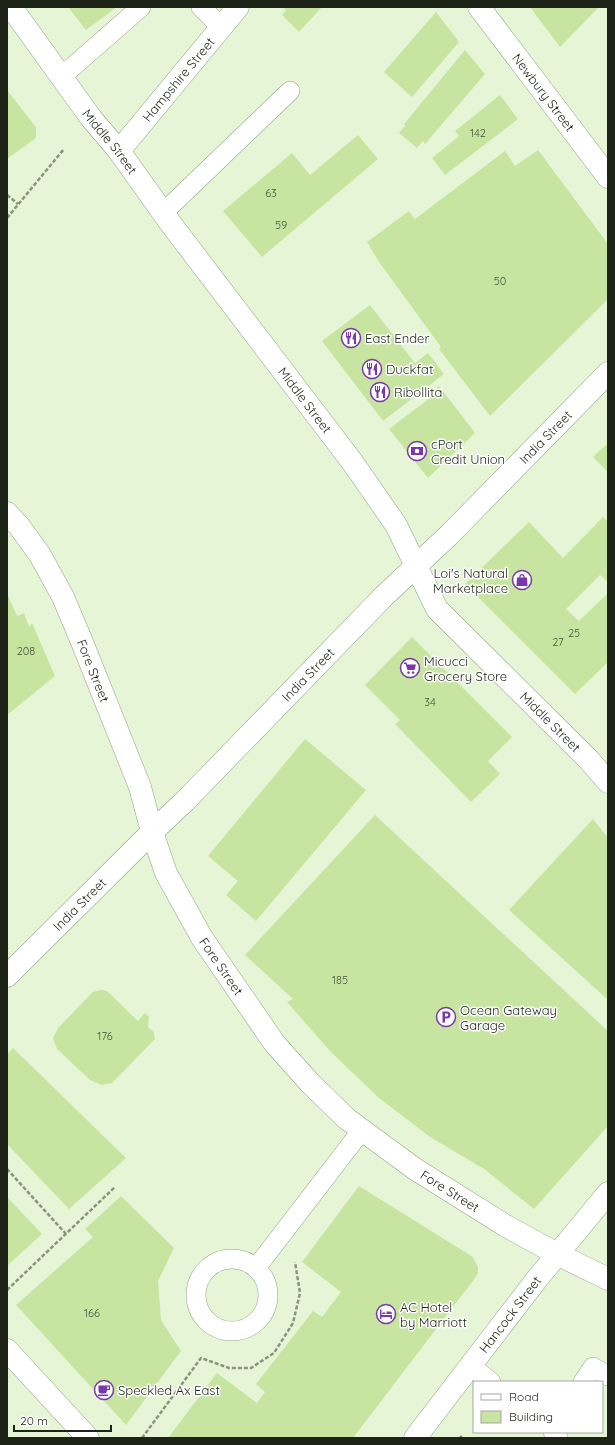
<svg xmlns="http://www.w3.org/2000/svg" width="615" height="1445" viewBox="0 0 615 1445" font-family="Quicksand,sans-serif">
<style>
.building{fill:#c7e5a0}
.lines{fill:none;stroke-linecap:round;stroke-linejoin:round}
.service-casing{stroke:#929f83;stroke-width:20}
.minor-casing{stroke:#929f83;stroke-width:23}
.tertiary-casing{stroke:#929f83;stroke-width:23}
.secondary-casing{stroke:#929f83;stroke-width:23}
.path{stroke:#89937e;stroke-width:2.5;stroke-dasharray:4 2;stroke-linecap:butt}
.service{stroke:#fff;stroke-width:19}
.minor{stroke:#fff;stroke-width:22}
.tertiary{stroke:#fff;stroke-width:22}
.secondary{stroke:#fff;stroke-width:22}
.labels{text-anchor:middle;stroke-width:3;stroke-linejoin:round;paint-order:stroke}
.number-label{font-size:11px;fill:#48543a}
.street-label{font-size:13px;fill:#1e2318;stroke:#fff}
.poi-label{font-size:13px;fill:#1e2318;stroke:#fff;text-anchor:start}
</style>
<rect width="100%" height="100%" fill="#e7f5d7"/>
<path class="building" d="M68,7h49l-31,23z
M282,7h40l-23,25 -17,-17 4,-5z
M530,7h69l-39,40z
M436,12l23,30 -47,55 -28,-25z
M465,50l20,24 -60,70 -2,-3 -6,7 -18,-15 6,-7 -1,-2z
M7,90l29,37v11l-29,21z
M500,95l18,24 -73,56 -13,-17 27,-22 -4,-5z
M358,135l20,24 -116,98 -39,-46 69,-58 18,22z
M538,150l70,94v55l-118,117 -51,-67 2,-2 -62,-85 -12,-20 42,-31 6,8 90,-68 10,15z
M370,305l45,58 13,-10 16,21 -61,47 -61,-80z
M439,386l36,47 -47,45 -39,-49 41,-31 -3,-2z
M608,443v29l-15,-15z
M603,517l5,4v61l-8,-7 -34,34 13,12 29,-28v58l-1,1 1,1v9l-33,32 -110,-110 64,-62 34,36z
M7,593l10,23 7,-3 5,14 3,-4 23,53 -48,39z
M412,637l100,100 -24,24 12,13 -29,28 -76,-78 5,-4 -35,-35z
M305,739l61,51 -110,131 -30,-26 12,-14 -30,-25z
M375,815l233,216v95l-74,83 -50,-40 -54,-32 -51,-39 -50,-48 -42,-48 6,-3 -48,-44z
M593,819l15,19v162l-99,-90z
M102,990l5,1 31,30 7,-8 4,4 -1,10 6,5 1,7 -43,44 -10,2 -12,-5 -33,-31 -4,-11 5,-10 32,-33 3,-3z
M13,1048l113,110 -57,51 -62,-65v-90z
M359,1186l114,71 5,10v6l-3,5 -122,160h-185l49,-65 40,30 8,-11 -9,-8 57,-73 9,6 19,-25 -39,-30z
M121,1196l53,52 -16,33 3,39 20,31 -55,74 -110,-120 77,-68 -8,-8z
M7,1197l35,37 -35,32z"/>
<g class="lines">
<g class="service-casing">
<path id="service" d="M201,7l20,20
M61,77l80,-70
M163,213l127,-122
M196 1295a36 36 0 1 1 72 0a36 36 0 1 1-72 0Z
M256,1268l106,-138
M471,1366l20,16
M583,1382l10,-15 15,9
M553,1432l5,6"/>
</g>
<g class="minor-casing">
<g id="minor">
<path id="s1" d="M11,7l80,111 28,33 52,73 182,239 43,62 41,84 151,150 20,23"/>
<path id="s2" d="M479,7l129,170"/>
<path id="s3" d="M119,151l119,-144"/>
<path id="s4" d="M7,513l12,13 21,29 23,42 19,45 58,145 12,45"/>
<path d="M7,1350l81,88"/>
<path id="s5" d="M415,1438l122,-159 71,-86"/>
</g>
</g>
<g class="tertiary-casing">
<g id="tertiary">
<path id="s6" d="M152,832l14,41 36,65 73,106 35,39 37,36 68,50 91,57 51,28 51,25"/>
</g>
</g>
<g class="secondary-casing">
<g id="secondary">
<path id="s7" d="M7,976l145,-144 33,-31 199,-205 65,-61 159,-162"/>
</g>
</g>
<path class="path" d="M7,195l11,9
M7,218l57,-69
M7,1169l59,65
M7,1290l108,-103
M460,1436l2,2
M142,1438l59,-80 28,10h22l23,-15 19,-30 7,-30 -5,-31"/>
<use href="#service" class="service"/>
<use href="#minor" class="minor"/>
<use href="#tertiary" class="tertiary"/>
<use href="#secondary" class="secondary"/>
</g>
<defs>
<g id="restaurant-ring" transform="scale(1)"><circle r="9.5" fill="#fff" stroke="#7a37ab" stroke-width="1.5"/><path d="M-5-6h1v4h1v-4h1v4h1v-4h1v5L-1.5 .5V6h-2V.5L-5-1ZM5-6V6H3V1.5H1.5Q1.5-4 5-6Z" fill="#7a37ab"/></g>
<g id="bank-ring" transform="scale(1)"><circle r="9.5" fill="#fff" stroke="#7a37ab" stroke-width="1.5"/><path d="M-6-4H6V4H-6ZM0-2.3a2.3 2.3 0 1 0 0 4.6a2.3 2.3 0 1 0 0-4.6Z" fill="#7a37ab"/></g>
<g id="shop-ring" transform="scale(1)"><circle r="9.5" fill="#fff" stroke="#7a37ab" stroke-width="1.5"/><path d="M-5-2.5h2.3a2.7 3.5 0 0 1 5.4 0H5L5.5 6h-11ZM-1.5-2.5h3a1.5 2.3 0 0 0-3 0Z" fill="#7a37ab"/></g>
<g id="supermarket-ring" transform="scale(1)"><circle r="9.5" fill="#fff" stroke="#7a37ab" stroke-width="1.5"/><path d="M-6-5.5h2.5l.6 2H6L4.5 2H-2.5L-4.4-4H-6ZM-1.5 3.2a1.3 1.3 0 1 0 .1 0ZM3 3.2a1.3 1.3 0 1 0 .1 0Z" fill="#7a37ab"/></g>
<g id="parking-ring" transform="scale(1)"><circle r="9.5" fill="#fff" stroke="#7a37ab" stroke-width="1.5"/><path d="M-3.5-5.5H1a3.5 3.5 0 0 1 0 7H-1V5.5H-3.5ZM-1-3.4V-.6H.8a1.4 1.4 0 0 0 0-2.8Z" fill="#7a37ab"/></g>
<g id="hotel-ring" transform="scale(1)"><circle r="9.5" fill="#fff" stroke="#7a37ab" stroke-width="1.5"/><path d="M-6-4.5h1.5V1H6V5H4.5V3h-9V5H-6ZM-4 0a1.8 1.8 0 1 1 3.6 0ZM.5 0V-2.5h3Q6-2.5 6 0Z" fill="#7a37ab"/></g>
<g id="cafe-ring" transform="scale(1)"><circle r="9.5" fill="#fff" stroke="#7a37ab" stroke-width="1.5"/><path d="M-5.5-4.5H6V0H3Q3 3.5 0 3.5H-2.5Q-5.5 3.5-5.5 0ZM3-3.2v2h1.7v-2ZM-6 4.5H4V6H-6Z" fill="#7a37ab"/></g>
</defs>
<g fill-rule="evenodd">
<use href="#restaurant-ring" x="351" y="338"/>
<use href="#restaurant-ring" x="372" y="369"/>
<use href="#restaurant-ring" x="380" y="392"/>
<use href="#bank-ring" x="417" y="451"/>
<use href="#shop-ring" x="522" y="580"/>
<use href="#supermarket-ring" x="410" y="668"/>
<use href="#parking-ring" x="446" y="1017"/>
<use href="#hotel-ring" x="386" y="1314"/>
<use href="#cafe-ring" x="104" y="1390"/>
</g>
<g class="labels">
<g class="number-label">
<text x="478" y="137">142</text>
<text x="271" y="197">63</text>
<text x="281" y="229">59</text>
<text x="500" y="285">50</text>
<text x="574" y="637">25</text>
<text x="558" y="646">27</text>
<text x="26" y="655">208</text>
<text x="430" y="706">34</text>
<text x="340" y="984">185</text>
<text x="105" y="1040">176</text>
<text x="92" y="1317">166</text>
</g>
<g class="street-label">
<text dy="5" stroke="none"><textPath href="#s3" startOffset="93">Hampshire Street</textPath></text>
<text dy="5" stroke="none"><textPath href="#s2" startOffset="107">Newbury Street</textPath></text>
<text dy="5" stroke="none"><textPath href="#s1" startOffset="167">Middle Street</textPath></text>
<text dy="5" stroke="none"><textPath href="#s1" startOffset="491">Middle Street</textPath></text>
<text dy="5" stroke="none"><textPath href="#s7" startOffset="762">India Street</textPath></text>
<text dy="5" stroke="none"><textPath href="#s4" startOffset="181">Fore Street</textPath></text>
<text dy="5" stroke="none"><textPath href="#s7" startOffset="426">India Street</textPath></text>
<text dy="5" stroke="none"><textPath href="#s1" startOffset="899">Middle Street</textPath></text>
<text dy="5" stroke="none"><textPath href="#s7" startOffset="102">India Street</textPath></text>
<text dy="5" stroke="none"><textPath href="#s6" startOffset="152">Fore Street</textPath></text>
<text dy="5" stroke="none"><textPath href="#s6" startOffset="476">Fore Street</textPath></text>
<text dy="5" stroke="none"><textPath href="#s5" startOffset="156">Hancock Street</textPath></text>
</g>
<g class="poi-label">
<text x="365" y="343">East Ender</text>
<text x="386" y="374">Duckfat</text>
<text x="394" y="397">Ribollita</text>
<text x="431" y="449">cPort<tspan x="431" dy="15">Credit Union</tspan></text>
<text x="508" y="578" text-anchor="end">Loi's Natural<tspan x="508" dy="15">Marketplace</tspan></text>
<text x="424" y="666">Micucci<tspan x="424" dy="15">Grocery Store</tspan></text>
<text x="460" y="1015">Ocean Gateway<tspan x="460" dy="15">Garage</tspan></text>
<text x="400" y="1312">AC Hotel<tspan x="400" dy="15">by Marriott</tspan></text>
<text x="118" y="1395">Speckled Ax East</text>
</g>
</g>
<rect width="615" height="1445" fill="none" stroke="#1e2318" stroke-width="16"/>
<rect x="473" y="1381" width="130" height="52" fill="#ffffff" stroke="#a5a7a3"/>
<rect x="481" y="1394" width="20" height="6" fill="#ffffff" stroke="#a5a7a3"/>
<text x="509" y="1401" font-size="12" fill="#1e2318">Road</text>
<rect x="481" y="1411" width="20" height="12" fill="#c7e5a0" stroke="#a5a7a3"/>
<text x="509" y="1421" font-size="12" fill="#1e2318">Building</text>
<path d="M14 1425v6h97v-6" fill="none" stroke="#1e2318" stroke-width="2"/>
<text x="20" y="1425" font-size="12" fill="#1e2318" stroke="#ffffff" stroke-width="3" paint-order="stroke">20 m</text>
</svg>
